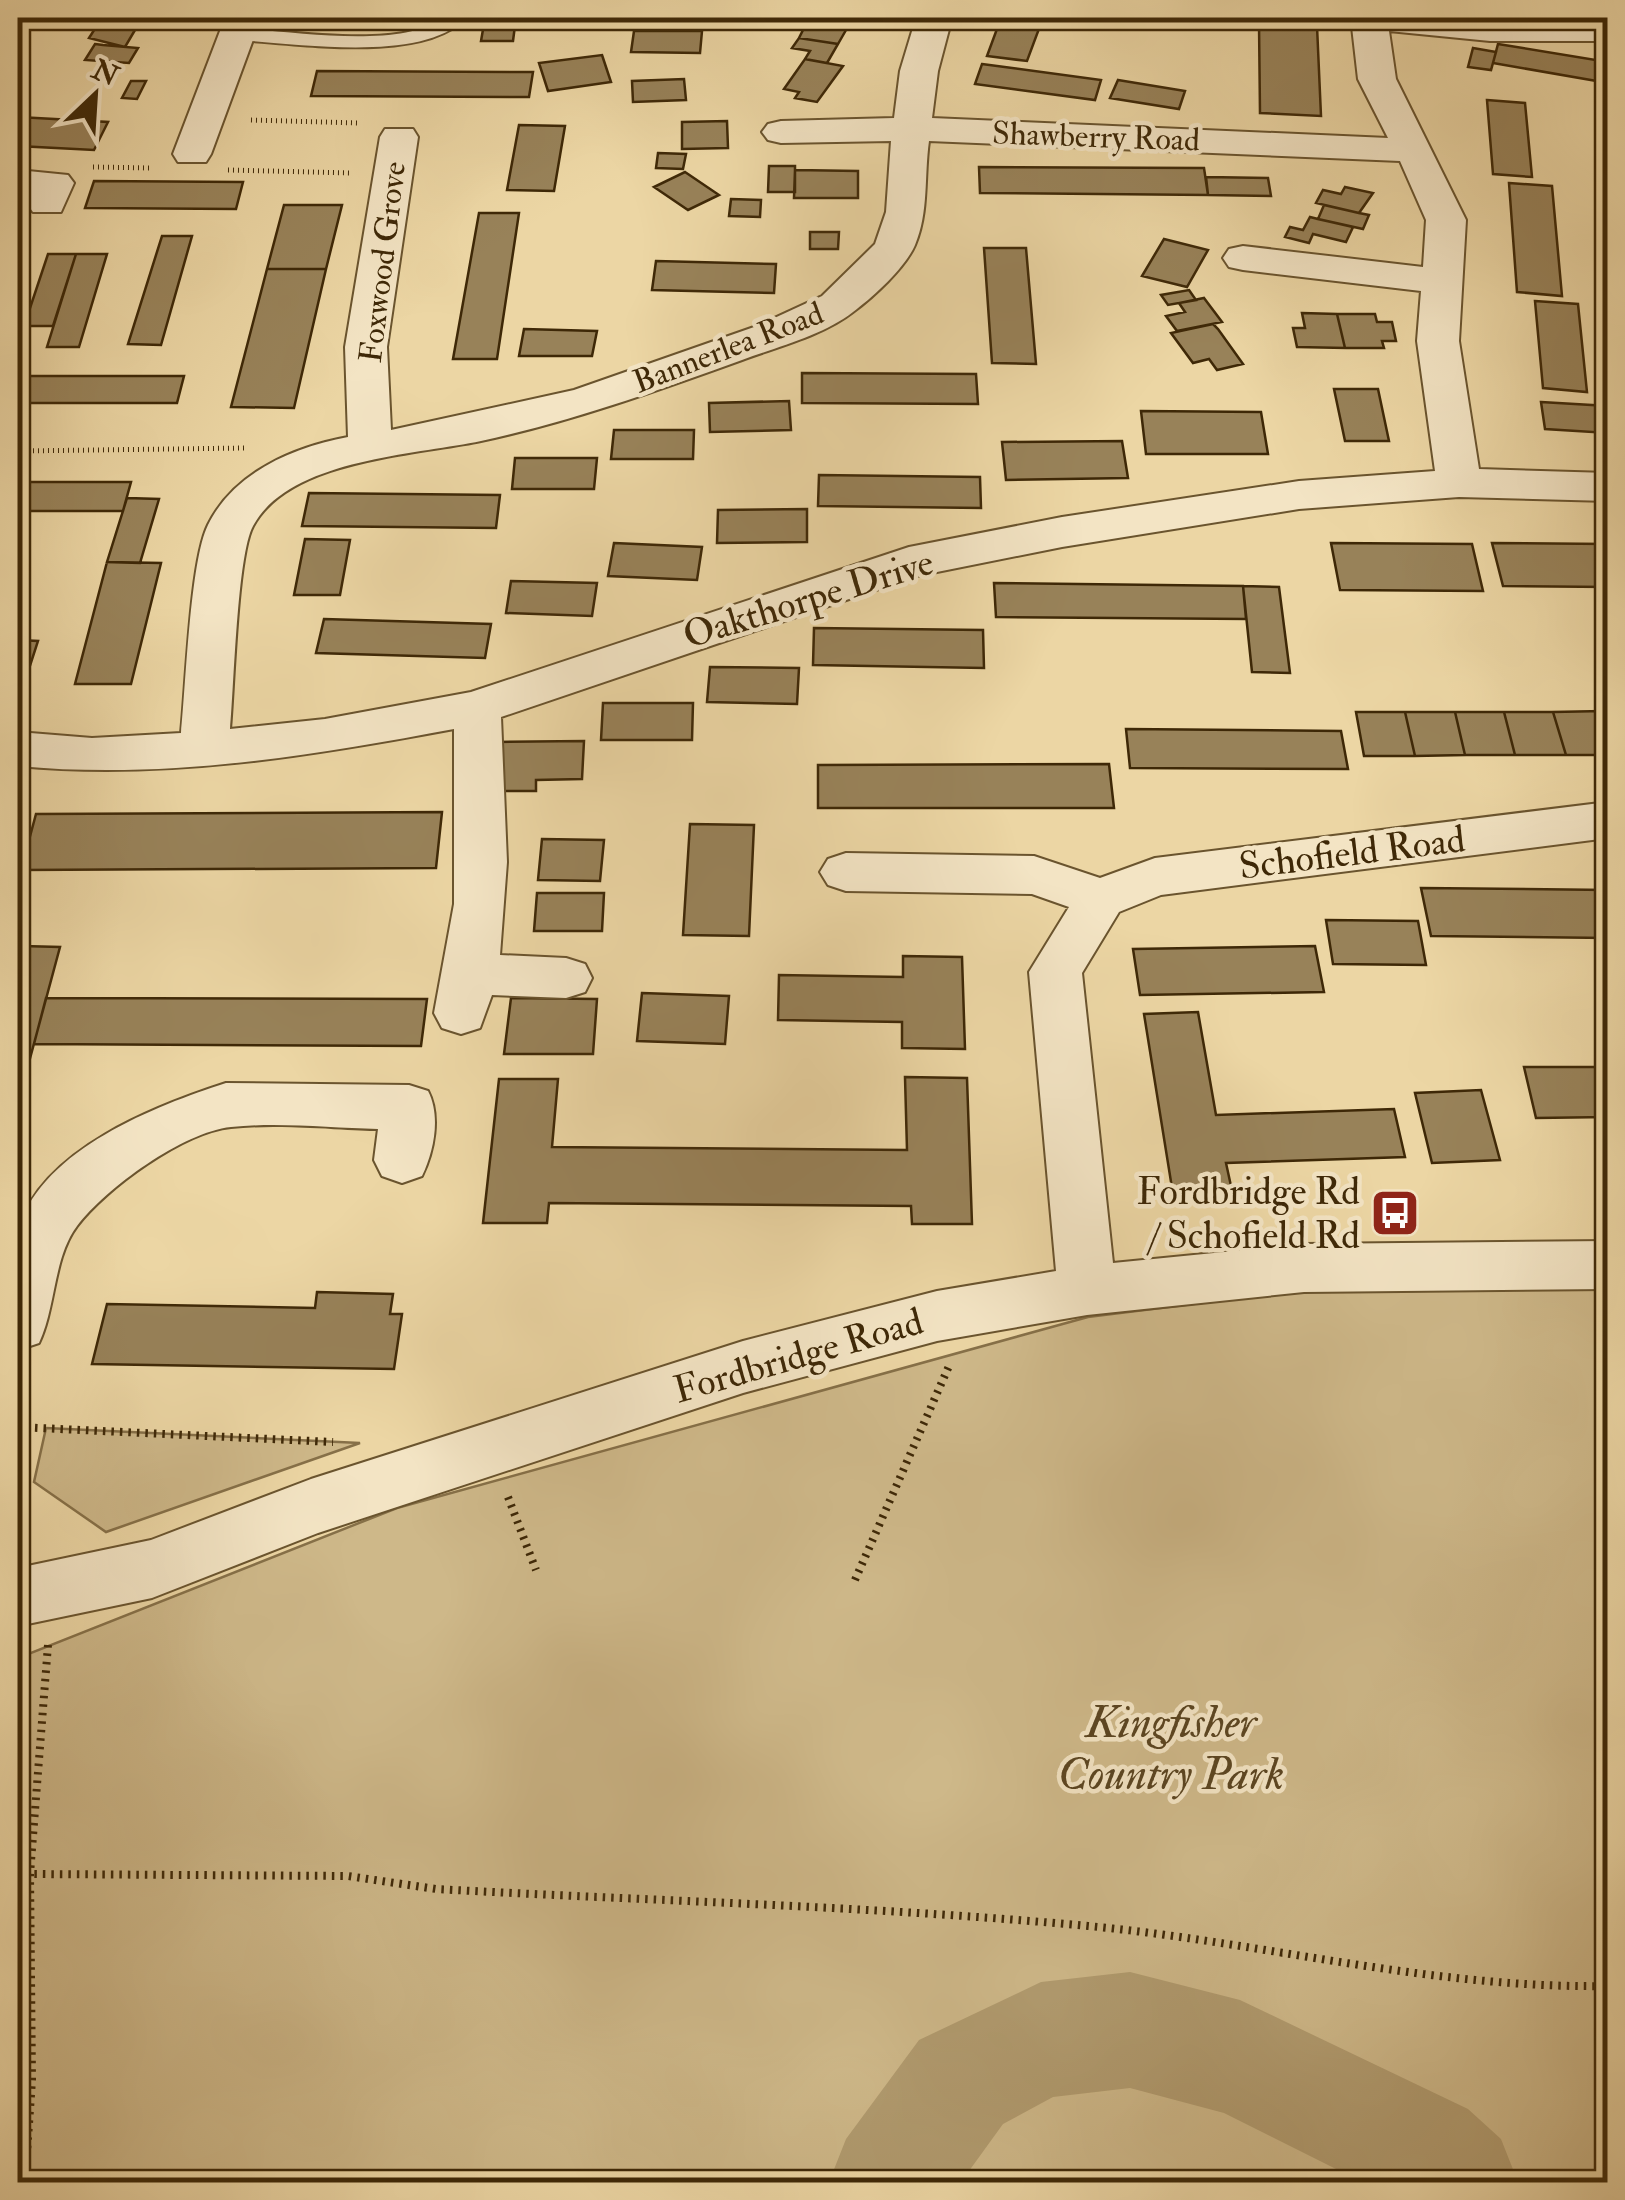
<svg xmlns="http://www.w3.org/2000/svg" width="1625" height="2200" viewBox="0 0 1625 2200" font-family="'IM FELL Double Pica',serif">
<style>
.green{fill:#ceb889;stroke:#867048;stroke-width:2.5}
.lines{fill:none;stroke-linecap:round;stroke-linejoin:round}
.river{fill:#b19b6f;fill-rule:evenodd}
.building{fill:#988259;stroke:#3e2807;stroke-width:2.5}
.lane-casing{stroke:#6a542e;stroke-width:4}
.street-casing{stroke:#6a542e;stroke-width:4}
.path-far1{stroke:#3e2807;stroke-width:5;stroke-dasharray:1 4;stroke-linecap:butt}
.path{stroke:#3e2807;stroke-width:8;stroke-dasharray:2.5 6;stroke-linecap:butt}
.lane{fill:#f3e4c4;fill-rule:evenodd}
.street{fill:#f3e4c4;fill-rule:evenodd}
.labels{text-anchor:middle;stroke-width:9;stroke-linejoin:round;paint-order:stroke}
.far-street-label{font-size:32px;fill:#3e2807;stroke:#f3e4c4}
.street-label{font-size:38px;fill:#3e2807;stroke:#f3e4c4}
.poi-label{font-size:38px;fill:#3e2807;stroke:#f3e4c4;text-anchor:end}
.near-park-label{font-size:45px;font-style:italic;fill:#5b4521;stroke:#f3e4c4}
</style>
<rect width="100%" height="100%" fill="#ecd6a4"/>
<filter id="stains"><feTurbulence type="fractalNoise" baseFrequency=".002" numOctaves="4"/><feColorMatrix values="0 0 0 0 .2 0 0 0 0 .09 0 0 0 0 .02 0 0 0 .5 -.17"/></filter>
<radialGradient id="worn" r=".72"><stop offset=".6" stop-color="#630" stop-opacity="0"/><stop offset="1" stop-color="#630" stop-opacity=".3"/></radialGradient>
<path class="green" d="M1607,1289v893h-1589v-524l379,-150 691,-191 218,-27z
M46,1428l314,15 -254,89 -72,-50z"/>
<g class="lines">
<path class="river" d="M1130,1972l110,28 228,109 33,30 17,43h-156l-138,-69 -94,-25 -77,9 -50,27 -42,58h-132l17,-43 73,-99 122,-58z"/>
</g>
<path class="building" d="M102,18h41l-8,12 -39,-3z
M485,18h31l-3,23h-32z
M579,18h37v10h-38z
M792,18l25,2 -3,5 32,5 -8,14 -39,-6 6,-12 -16,-2z
M1001,18h42l-16,43 -40,-5z
M1259,23l58,3 4,90 -61,-3z
M96,27l39,3 -10,17 -36,-9z
M634,31h68l-2,22 -69,-1z
M799,38l39,6 -11,19 -22,-4 5,-8 -18,-3z
M95,44l8,1 35,3 -9,15 -44,-3z
M1498,44l110,18v21l-115,-20z
M1473,48l23,4 -5,18 -23,-3z
M602,55l9,27 -63,9 -9,-28z
M805,59l38,7 -26,36 -22,-4 4,-6 -15,-3z
M982,64l119,16 -6,20 -120,-16z
M317,71l216,1 -4,25 -218,-1z
M684,79l2,21 -53,2 -1,-21z
M1118,80l67,11 -6,18 -69,-11z
M131,81h15l-9,18 -15,-1z
M1487,100l38,3 7,74 -39,-3z
M18,117l90,5 -14,28 -76,-4z
M727,121l1,27 -46,1v-27z
M519,125l46,1 -11,65 -47,-1z
M658,153l28,1 -3,15 -27,-1z
M769,166h26v26h-27z
M979,167l225,1 4,27 -228,-2z
M795,170l63,1v27h-64z
M685,172l34,23 -31,15 -34,-23z
M1206,177l62,1 3,18 -63,-1z
M94,181l149,1 -7,27 -151,-1z
M1509,183l43,3 10,110 -45,-4z
M1345,187l28,6 -14,20 -43,-10 7,-13 18,4z
M731,199l30,1 -1,17 -31,-1z
M284,205h58l-16,64h-59z
M1324,205l35,8 10,2 -6,14 -45,-10z
M479,213h40l-22,146h-44z
M1310,217l8,2 35,8 -7,15 -33,-8 -4,9 -24,-6 5,-10 13,3z
M810,232h29l-1,17h-28z
M162,236h30l-31,109 -33,-1z
M1164,239l44,11 -21,37 -45,-11z
M984,248h42l10,116 -44,-1z
M48,254h28l-23,72h-29z
M76,254h31l-28,93h-32z
M656,261l120,3 -2,29 -122,-3z
M267,269h59l-32,139 -63,-1z
M1189,290l7,10 -28,5 -7,-10z
M1204,298l18,24 -45,9 -11,-15 19,-4 -6,-9z
M1535,301l43,3 9,88 -44,-4z
M1302,313l35,1 8,34 -48,-1 -4,-19h12z
M1337,314h38l2,8h15l4,19h-14l2,7h-39z
M1213,324l5,5 25,35 -26,6 -8,-11 -16,4 -22,-30z
M524,329l73,2 -5,25h-73z
M802,373l174,1 2,30 -176,-1z
M18,376h166l-7,27h-159z
M1334,389h44l11,52h-44z
M789,401l2,29 -81,2 -1,-29z
M1541,402l67,4v27l-63,-4z
M1141,411l120,1 7,42h-122z
M614,430h80l-1,29h-82z
M1122,441l6,37 -122,2 -4,-38z
M515,458h82l-3,31h-82z
M819,475l161,2 1,31 -163,-2z
M18,482h113l-8,29h-105z
M309,493l191,2 -4,33 -194,-2z
M127,498l32,1 -19,64 -33,-1z
M807,509v33l-90,1 1,-33z
M305,539l45,1 -10,55h-46z
M614,543l88,4 -5,33 -89,-4z
M1331,543l141,1 11,47 -143,-1z
M1492,543l116,1v43l-105,-1z
M107,562l54,1 -30,121h-56z
M511,581l86,2 -5,33 -86,-3z
M994,583l249,3 3,33 -250,-2z
M1243,586l36,1 11,86 -38,-1z
M324,619l167,5 -6,34 -169,-5z
M814,628l169,2 1,38 -171,-3z
M18,640l20,1 -11,34h-9z
M710,667l89,1 -2,36 -90,-2z
M603,703h90l-1,37h-91z
M1603,711l5,44h-42l-13,-43z
M1356,712h49l10,44h-51z
M1405,712h50l10,43 -50,1z
M1455,712h49l11,43h-50z
M1504,712h49l13,43h-51z
M1126,729l215,2 7,38 -218,-1z
M584,741l-2,38 -46,1v11h-43l4,-49z
M1109,764l5,44h-296v-43z
M442,812l-6,56 -415,2 15,-56z
M690,824l64,1 -5,111 -66,-1z
M542,839l62,1 -4,41 -62,-1z
M1421,888l187,2v48l-177,-2z
M537,893h67l-2,38h-68z
M1326,920l92,1 8,44 -93,-1z
M22,946l38,1 -42,156v-142z
M1315,946l9,46 -184,3 -7,-46z
M903,956l59,1 3,92 -63,-1v-26l-124,-2 1,-45 124,2z
M642,993l87,3 -4,48 -88,-3z
M46,998l381,1 -6,47 -387,-2z
M511,998l86,1 -4,55h-89z
M1198,1012l18,103 178,-6 11,48 -179,6 5,23 -59,2 -28,-174z
M1524,1067h84v50l-72,1z
M905,1077l62,1 5,146h-60l-1,-18 -362,-3 -2,20h-64l16,-144h59l-6,68 355,3z
M1481,1090l19,70 -68,3 -17,-70z
M317,1292l76,2 -3,20h12l-8,55 -302,-5 15,-60 208,4z"/>
<g class="lines">
<g class="lane-casing">
<path id="lane" d="M443,18h22c-41,46 -171,25 -228,22l-10,-6 10,-6c53,3 163,22 206,-10z"/>
</g>
<g class="street-casing">
<path id="street" d="M225,18h36l-50,136 -5,8h-28l-5,-8z
M916,18h36l-14,53 -6,47 456,20 -30,-59 -7,-61 257,1v22h-118l-101,-10 7,48 70,141 -7,121 20,128 129,4v28l-149,-4 -160,12 -237,38 -145,29 -416,141 6,145 -7,93 66,3 19,6 7,14 -7,14 -19,6 -74,-3 -12,33 -19,6 -19,-6 -8,-15 20,-109v-175c-144,27 -290,51 -436,37v-34l74,6 89,-5c5,-47 9,-172 27,-208 26,-53 86,-78 140,-88l-3,-90 35,-210 5,-8h28l5,8 -31,210 4,83 183,-40 183,-64 65,-30 53,-52 11,-32 5,-71 -110,2 -13,-3 -6,-8 6,-8 13,-3 113,-3 6,-47zM929,141l471,20 26,59 -3,47 -180,-21 -14,3 -6,9 6,9 14,3 178,21 -4,50 18,130 -136,10 -237,36 -153,30 -438,145 -146,27 -95,10c4,-41 7,-174 23,-203 36,-67 162,-71 228,-85 89,-19 175,-50 261,-81 35,-13 82,-25 111,-48 20,-15 52,-44 62,-67 14,-33 9,-69 14,-104z
M18,170l50,5 6,8 -13,29h-28l-6,-8 4,-10h-13z
M1608,802v36l-447,57 -42,17 -37,61 31,290 191,-19 304,-3v48l-304,3 -217,23 -150,26 -194,52 -425,140 -166,65 -134,28v-58l133,-28 160,-61 432,-138 194,-50 119,-20 -27,-299 40,-65 -37,-13 -186,-3 -18,-6 -8,-13 8,-13 18,-6 188,3 66,22 55,-20z
M226,1083l183,2 19,6c13,25 6,60 -6,85l-20,7 -20,-7 -8,-16 4,-31c-47,-1 -99,-7 -147,-2 -48,5 -125,61 -154,99 -24,32 -21,81 -38,117l-21,7c0,-29 -7,-98 1,-123 25,-78 136,-121 207,-144z"/>
</g>
<path class="path-far1" d="M251,120l108,3
M93,167l58,1
M228,170l123,3
M18,451l228,-3"/>
<path class="path" d="M18,1427l315,15
M508,1497l28,73
M855,1580l94,-214
M18,1878l12,-4 318,2 88,13c217,12 436,17 652,37 174,16 344,63 520,60
M25,2182l7,-102 -2,-206 18,-229"/>
<use href="#lane" class="lane"/>
<use href="#street" class="street"/>
</g>
<defs>
<g id="bus-square" transform="scale(2.5)"><rect x="-9" y="-9" width="18" height="18" rx="4" fill="#8f2418" stroke="#f3e4c4"/><path d="M-5-6H5V4H4V6H2V4H-2V6H-4V4H-5ZM-3.5-4V0h7V-4ZM-3.5 1.2v1.5H-2V1.2ZM2 1.2v1.5H3.5V1.2Z" fill="#fff"/></g>
</defs>
<g fill-rule="evenodd">
<use href="#bus-square" x="1395" y="1213"/>
</g>
<g class="labels">
<g class="far-street-label">
<text transform="translate(1096 136) rotate(2)" y="11">Shawberry Road</text>
<text transform="translate(382 262) rotate(-83)" y="11">Foxwood Grove</text>
<text transform="translate(728 347) rotate(-21)" y="11">Bannerlea Road</text>
</g>
<g class="street-label">
<text transform="translate(808 598) rotate(-17)" y="13">Oakthorpe Drive</text>
<text transform="translate(1352 852) rotate(-7)" y="13">Schofield Road</text>
<text transform="translate(798 1355) rotate(-16)" y="13">Fordbridge Road</text>
</g>
<g class="poi-label">
<text x="1360" y="1204">Fordbridge Rd<tspan x="1360" dy="44">/ Schofield Rd</tspan></text>
</g>
<g class="near-park-label">
<text x="1171" y="1737">Kingfisher<tspan x="1171" dy="52">Country Park</tspan></text>
</g>
</g>
<rect width="1625" height="2200" fill="none" stroke="#ecd6a4" stroke-width="60"/>
<rect x="20" y="20" width="1585" height="2160" fill="none" stroke="#3e2807" stroke-width="5"/>
<rect x="30" y="30" width="1565" height="2140" fill="none" stroke="#3e2807" stroke-width="2.5"/>
<g transform="translate(95 95) rotate(25)" stroke="#f3e4c4" stroke-width="8" paint-order="stroke">
<path d="M0-8L18 38L0 25L-18 38Z" fill="#3e2807"/>
<text y="-15" font-size="28" font-weight="bold" text-anchor="middle" fill="#3e2807">N</text>
</g>
<rect width="100%" height="100%" filter="url(#stains)"/>
<rect width="100%" height="100%" fill="url(#worn)"/>
</svg>
